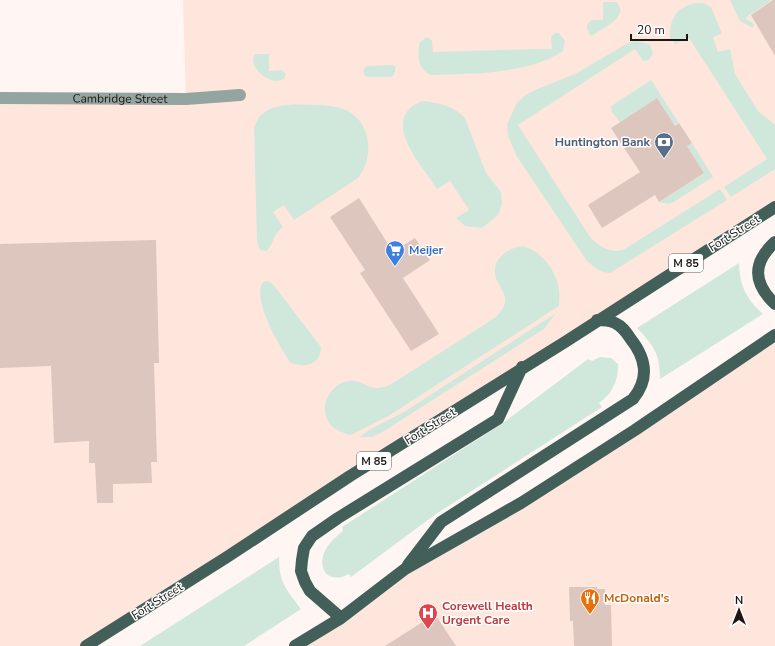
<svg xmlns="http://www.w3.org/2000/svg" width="775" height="646" viewBox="0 0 775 646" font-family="'Nunito Sans',sans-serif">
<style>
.built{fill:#ffe6dc}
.green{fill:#d0e8dc}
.building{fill:#dcc6bd}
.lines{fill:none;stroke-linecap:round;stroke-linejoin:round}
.minor{stroke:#94a4a0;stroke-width:12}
.major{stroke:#425f59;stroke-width:12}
.labels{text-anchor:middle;stroke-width:3;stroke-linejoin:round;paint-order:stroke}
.shield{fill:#fff;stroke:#615c59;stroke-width:1}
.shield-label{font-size:11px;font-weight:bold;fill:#1d1612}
.street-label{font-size:12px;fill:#1d1612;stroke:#fff}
.service-label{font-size:12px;font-weight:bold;fill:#4e5e75;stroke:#fff;text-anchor:end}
.shop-label{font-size:12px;font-weight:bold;fill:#366cbe;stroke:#fff;text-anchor:start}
.food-label{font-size:12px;font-weight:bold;fill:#c56008;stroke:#fff;text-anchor:start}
.health-label{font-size:12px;font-weight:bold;fill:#be3a42;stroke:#fff;text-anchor:start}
</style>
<rect width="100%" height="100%" fill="#fff5f2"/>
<path class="built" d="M183,0h592v207l-689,439h-86v-548l186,1z
M775,335v311h-480z"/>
<path class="green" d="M730,0h42l-27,18 9,6 -1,4 -13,-7z
M603,2h13c15,14 -13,26 -23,33h-3l-3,-7v-4l5,-4h11z
M696,3h7l8,4 10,24v3l-8,3 5,15 12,-3 5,25 23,37 17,14v44l-44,28 -7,-10 43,-28 -78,-121 -14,6 -5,-7c-1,-18 8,-31 26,-34z
M555,33h4l6,8 -2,10c-32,23 -94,23 -132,24 -14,-6 -14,-20 -11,-33l7,-5 5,3 1,12 103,-3h16l-1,-13z
M634,41l8,1 8,3 3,8 -4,7 -6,1 -8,-12 -117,76 72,112c10,10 19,16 33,13l97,-61 7,11 -117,73c-10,-1 -15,-5 -23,-12l-70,-104 -9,-21 -1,-11 9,-21 8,-8 11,-6 42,-17 49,-29z
M255,54h14v17l13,-1 4,4 -1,4c-12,11 -39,-11 -30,-24z
M392,65l4,2 -2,8 -3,2h-23l-3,-1 -2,-5 3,-5z
M651,80l28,43 -5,2 -17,-27 -37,24 -8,-10 -1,-6z
M422,101c15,1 32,5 43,17l21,55 15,19 1,12 -4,11 -16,13 -17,-2 -9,-8 13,-8 -19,-29 -13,8c-16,-25 -59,-70 -15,-88z
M321,105c9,1 19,2 27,6 24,13 26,48 10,67l-64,42 -10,-15 -11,7 10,15c-11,8 -10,20 -17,24l-6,-1 -3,-7 -3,-116c2,-4 4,-9 6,-11 14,-15 43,-11 61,-11z
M692,143l21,34 -41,26 -5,1 -8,-2 45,-29 -17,-27z
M522,246c19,4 35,25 37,44 1,5 0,11 0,16l-169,109 -39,20c-9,-2 -19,-6 -23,-14 -9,-16 3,-38 21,-40 17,-2 17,13 41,4l106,-68c5,-6 10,-11 9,-19 -1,-7 -5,-11 -8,-17 -8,-20 8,-32 25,-35z
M739,263c1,24 7,35 24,51l-103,65c0,-25 -6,-33 -23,-51z
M268,281l4,2 49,64c0,18 -16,21 -30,16 -11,-15 -40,-64 -28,-81z
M556,313l-12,16 -163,104 -10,4h-11l9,-7 35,-18z
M600,357l11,1 7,6c1,15 -6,31 -19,39l3,4 -166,107 -85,63 -2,-3c-18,10 -32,-2 -25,-21 4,-10 12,-16 19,-22l-1,-4 161,-104 85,-64 4,2z
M279,557c0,26 7,32 22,52l-57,37h-104z"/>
<path class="building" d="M773,0h2v56l-24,-41z
M657,98l18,28 4,-3 13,20 -5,3 17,27 -45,29 -4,-7 -53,33 -14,-23 52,-33 -29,-44z
M359,198l34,54 22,-14 15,22 -27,18 36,56 -28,17 -51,-78 5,-3 -35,-53z
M156,240l3,123h-5l3,99h-6l1,21 -39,1v19h-16l-2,-40h-6v-22l-35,2 -3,-77 -51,2v-124z
M569,587h28v2h8v16h6l1,41h-38l-1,-25h-3z
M435,614l21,32h-71z"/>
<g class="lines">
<path class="minor" id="s1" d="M0,98l186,1 54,-4"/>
<path class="major" d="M775,242c-23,21 -22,41 0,62
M408,565l33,-43 192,-123c17,-21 13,-41 -3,-61 -4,-6 -8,-12 -15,-15 -6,-3 -12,-3 -18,-3
M341,618l-31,-27 -5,-9 -4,-11 1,-11 2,-12 8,-12 26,-18 160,-99 24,-52
M86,646l141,-89 123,-81 215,-134 210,-135
M295,646l46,-28 64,-49 116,-66 114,-73 140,-95"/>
</g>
<defs>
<g id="bank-pin" transform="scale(1)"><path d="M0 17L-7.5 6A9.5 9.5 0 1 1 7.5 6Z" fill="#5c6f8a" stroke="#fff"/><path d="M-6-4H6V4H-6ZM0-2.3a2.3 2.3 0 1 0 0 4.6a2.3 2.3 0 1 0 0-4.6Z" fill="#fff"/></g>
<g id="supermarket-pin" transform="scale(1)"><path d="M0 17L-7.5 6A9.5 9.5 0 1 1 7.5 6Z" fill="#3f7fe0" stroke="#fff"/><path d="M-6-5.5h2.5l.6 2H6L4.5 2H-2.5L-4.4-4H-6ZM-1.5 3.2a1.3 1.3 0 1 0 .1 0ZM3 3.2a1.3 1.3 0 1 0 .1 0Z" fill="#fff"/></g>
<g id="restaurant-pin" transform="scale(1)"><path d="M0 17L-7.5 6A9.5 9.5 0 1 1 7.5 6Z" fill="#e8710a" stroke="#fff"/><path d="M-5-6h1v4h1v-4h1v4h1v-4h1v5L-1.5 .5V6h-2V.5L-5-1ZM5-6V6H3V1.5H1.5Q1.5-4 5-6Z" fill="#fff"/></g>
<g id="hospital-pin" transform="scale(1)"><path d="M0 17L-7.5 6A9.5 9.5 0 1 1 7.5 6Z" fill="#e0444e" stroke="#fff"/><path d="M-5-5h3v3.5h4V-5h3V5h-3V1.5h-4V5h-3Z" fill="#fff"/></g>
</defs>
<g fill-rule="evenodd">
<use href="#bank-pin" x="664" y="142"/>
<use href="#supermarket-pin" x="395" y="250"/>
<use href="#restaurant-pin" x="590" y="598"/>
<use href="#hospital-pin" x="428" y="613"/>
</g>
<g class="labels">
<g class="shield">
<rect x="669" y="254" width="34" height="18" rx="3"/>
<rect x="357" y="452" width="34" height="18" rx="3"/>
</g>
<g class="shield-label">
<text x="686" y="267">M 85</text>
<text x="374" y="465">M 85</text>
</g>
<g class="street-label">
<text dy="4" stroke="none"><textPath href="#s1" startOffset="120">Cambridge Street</textPath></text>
<text transform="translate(734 233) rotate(-32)" y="4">Fort Street</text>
<text transform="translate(430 426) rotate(-32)" y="4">Fort Street</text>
<text transform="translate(157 601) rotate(-32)" y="4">Fort Street</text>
</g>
<g class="service-label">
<text x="650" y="146">Huntington Bank</text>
</g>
<g class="shop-label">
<text x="409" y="254">Meijer</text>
</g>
<g class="food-label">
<text x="604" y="602">McDonald's</text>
</g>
<g class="health-label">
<text x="442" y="610">Corewell Health<tspan x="442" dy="14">Urgent Care</tspan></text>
</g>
</g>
<g transform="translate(739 610)" stroke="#ffffff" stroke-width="3" paint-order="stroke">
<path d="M0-3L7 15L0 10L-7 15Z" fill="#1d1612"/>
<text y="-6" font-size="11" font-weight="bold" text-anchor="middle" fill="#1d1612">N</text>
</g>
<path d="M631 34v6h56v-6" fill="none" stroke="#1d1612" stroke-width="2"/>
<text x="637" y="34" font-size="12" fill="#1d1612" stroke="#ffffff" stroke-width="3" paint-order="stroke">20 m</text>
</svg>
